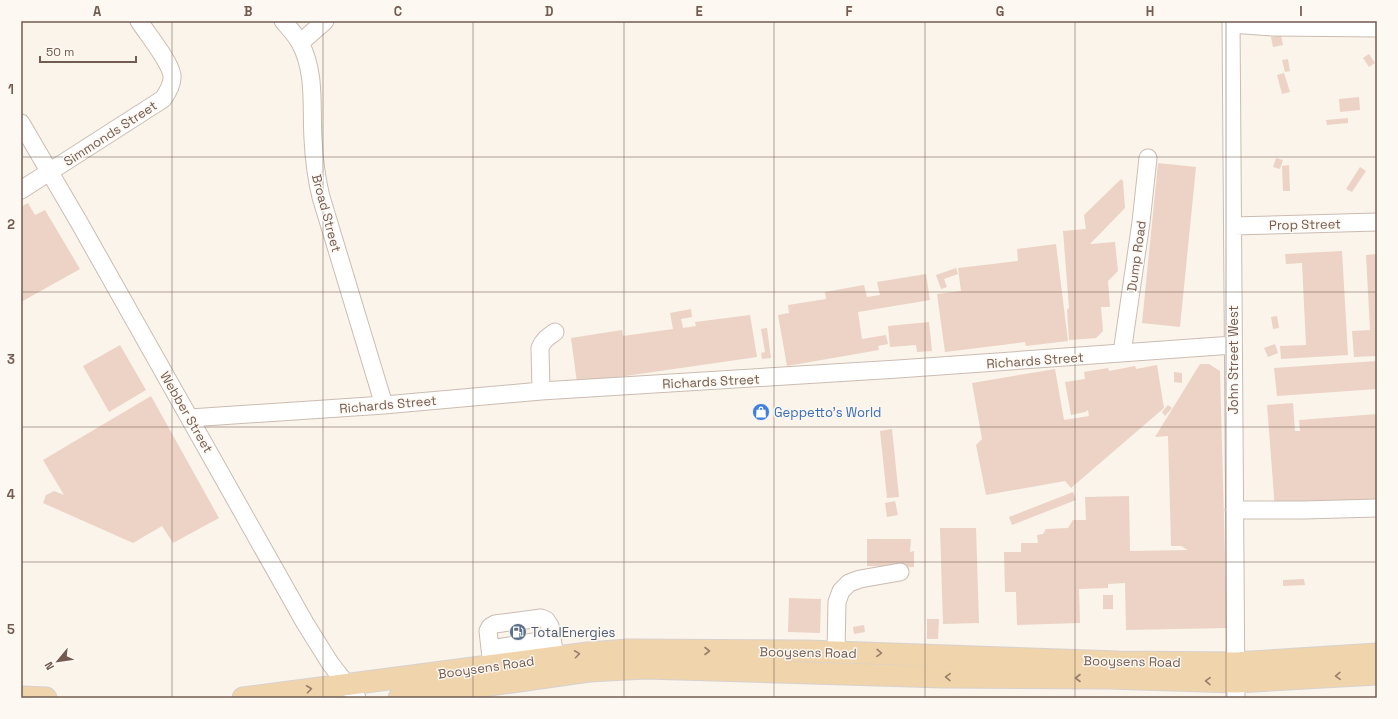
<svg xmlns="http://www.w3.org/2000/svg" width="1398" height="719" viewBox="0 0 1398 719" font-family="'Space Grotesk',sans-serif">
<style>
.building{fill:#ecd3c6}
.lines{fill:none;stroke-linecap:round;stroke-linejoin:round}
.minor-casing{stroke:#cbbcb2;stroke-width:19}
.major-casing{stroke:#d8d1ce;stroke-width:23}
.minor{stroke:#fff;stroke-width:17}
.major{stroke:#f0d4ac;stroke-width:21}
.oneway{stroke:#987f6c}
.grid{fill:none;stroke:#725b51;stroke-width:1;stroke-opacity:0.55}
.labels{text-anchor:middle;stroke-width:3;stroke-linejoin:round;paint-order:stroke}
.street-label{font-size:13px;fill:#725b51;stroke:#fdf8f1}
.shop-label{font-size:13px;fill:#366cbe;stroke:#fdf8f1;text-anchor:start}
.service-label{font-size:13px;fill:#4e5e75;stroke:#fdf8f1;text-anchor:start}
.neatline{fill:none;stroke:#725b51;stroke-width:1.5}
.grid-label{font-size:13px;text-anchor:middle;font-weight:bold;fill:#725b51}
</style>
<rect width="100%" height="100%" fill="#faf4eb"/>
<path class="building" d="M1281,35l2,10 -10,2 -2,-10z
M1369,54l6,9 -6,4 -6,-9z
M1288,59l2,12 -5,1 -3,-12z
M1284,73l6,19 -8,2 -5,-19z
M1359,97l1,13 -20,2 -1,-13z
M1348,118v5l-21,2 -1,-5z
M1276,158l7,2 -3,9 -7,-2z
M1158,163l38,4 -16,160 -38,-4z
M1289,165l1,26h-7l-1,-25z
M1360,167l6,4 -14,21 -6,-3z
M1121,179l2,2 2,27 -35,36 25,-2 3,29 -10,10 2,26h-9l2,24 -7,7 -27,2 -2,-30 2,-2 -6,-77 23,-2 -2,-14z
M28,203l7,12 10,-5 35,59 -59,33v-95z
M1056,244l12,97 -42,5 -1,-4 -80,10 -8,-58 24,-3 -3,-23 60,-7 -1,-12z
M1342,251l6,104 -67,4 -1,-13 26,-1 -4,-82 -16,1 -1,-10z
M1377,254v102l-23,1 -2,-26 18,-1 -4,-75z
M956,268l2,6 -14,5 3,8 -6,2 -5,-14z
M926,274l4,26 -72,12 4,27 24,-4 2,9 -10,2 1,4 -92,16 -9,-51 11,-2 -1,-8 38,-6 -1,-7 39,-7 3,12 13,-2 -3,-13z
M691,309l1,8 -11,2 2,9 13,-2 -1,-4 55,-7 7,42 -180,26 -6,-45 51,-8 1,6 50,-7 -3,-16z
M1277,316l2,12 -6,1 -2,-12z
M929,322l3,29 -15,1 -1,-7 -26,2 -2,-21z
M767,328l4,30 -9,1 -1,-6 4,-1 -4,-23z
M1275,344l3,9 -10,4 -4,-9z
M120,345l26,45 -37,22 -26,-46z
M1377,361v28l-100,7 -3,-28z
M1200,364h9l11,7 7,257 -101,2 -1,-47 -17,1v4l-29,1 1,34 -63,2 -1,-33h-11l-1,-40h17v-9h17l-1,-8 6,-1 3,-5 22,-1 5,-8h13l-1,-23 44,-1 1,55 58,-1 -7,-4h-10l-3,-110 -13,1z
M1157,365l7,43 -93,80 -6,-7 -79,14 -10,-50 6,-6 -10,-56 83,-14 9,51 25,-4 -1,-6 -3,2 -14,3 -6,-33 20,-3 -1,-7 24,-4 1,3 26,-5 1,3z
M1174,372l8,1v10l-8,-1z
M151,396l68,122 -46,25 -11,-17 -29,17 -90,-40 3,-8 8,-4 10,4 -21,-35z
M1293,403l2,28h5l-1,-11 78,-6v87l-102,8 -8,-104z
M1168,405l4,3 -7,8 -3,-4z
M892,429l7,68 -12,1 -7,-67z
M1073,492l3,8 -64,25 -3,-8z
M895,501l3,14 -11,2 -2,-14z
M940,528h36l3,95 -36,1z
M867,539h44l-1,13 4,-1v16l-47,-1z
M1304,579l1,6 -22,1v-6z
M1103,595h10v14h-10z
M789,598l32,1 -1,34 -32,-1z
M927,619h12l-1,20h-11z
M864,625l1,7 -11,2 -1,-7z"/>
<g class="lines">
<g class="minor-casing">
<path id="minor" d="M283,21c6,7 13,14 17,22 16,29 11,65 13,96 1,20 3,38 8,58l63,208
M1231,21l5,677
M1231,24l42,3 104,1
M300,43l25,-22
M21,123l59,101 225,399 25,40 27,35
M21,190l142,-91c5,-7 10,-15 9,-24 -3,-15 -24,-40 -33,-54
M1233,226l144,-4
M1122,353l19,-131 7,-64
M541,391l-1,-43c3,-8 8,-11 15,-16
M190,418l194,-13 157,-14 357,-22 335,-24
M1234,510h70l73,-2
M490,649l62,-10
M836,652l1,-50 4,-11 8,-8 11,-4 40,-7
M492,666l-4,-35 2,-4 5,-3 46,-6 5,2 4,6 5,31"/>
</g>
<g class="major-casing">
<path id="major" d="M21,697l25,1
M243,698l345,-45 40,-3 179,1 311,11 117,1 142,-9
M399,698l190,-27 56,-3 298,9 165,1 128,4 141,-8"/>
</g>
<use href="#minor" class="minor"/>
<use href="#major" class="major"/>
</g>
<defs><path id="oneway-chevron" d="M-2-3.5L2.5 0L-2 3.5" fill="none" stroke-width="1.6" stroke-linecap="round" stroke-linejoin="round"/></defs>
<g class="oneway">
<use href="#oneway-chevron" transform="translate(707 651)"/>
<use href="#oneway-chevron" transform="translate(879 653) rotate(2)"/>
<use href="#oneway-chevron" transform="translate(577 654) rotate(-8)"/>
<use href="#oneway-chevron" transform="translate(1338 676) rotate(177)"/>
<use href="#oneway-chevron" transform="translate(948 677) rotate(-179)"/>
<use href="#oneway-chevron" transform="translate(1078 678) rotate(-180)"/>
<use href="#oneway-chevron" transform="translate(1208 681) rotate(-179)"/>
<use href="#oneway-chevron" transform="translate(309 689) rotate(-7)"/>
</g>
<path class="grid" d="M172,21v677M323,21v677M473,21v677M624,21v677M774,21v677M925,21v677M1075,21v677M1226,21v677M21,157h1356M21,292h1356M21,427h1356M21,562h1356"/>
<defs>
<g id="shop-disc" transform="scale(0.9)"><circle r="9.5" fill="#3f7fe0" stroke="#fdf8f1"/><path d="M-5-2.5h2.3a2.7 3.5 0 0 1 5.4 0H5L5.5 6h-11ZM-1.5-2.5h3a1.5 2.3 0 0 0-3 0Z" fill="#fff"/></g>
<g id="fuel-disc" transform="scale(0.9)"><circle r="9.5" fill="#5c6f8a" stroke="#fdf8f1"/><path d="M-5.5-6h7V0h2V4h1.3V-2.5L3-4.5l.8-.8L6-3V5H2.5V1h-1V6h-7ZM-4.2-4.7v3.2H.2V-4.7Z" fill="#fff"/></g>
</defs>
<g fill-rule="evenodd">
<use href="#shop-disc" x="761" y="412"/>
<use href="#fuel-disc" x="518" y="632"/>
</g>
<g class="labels">
<g class="street-label">
<text transform="translate(110 133) rotate(-33)" y="5">Simmonds Street</text>
<text transform="translate(327 213) rotate(75)" y="5">Broad Street</text>
<text transform="translate(1305 224) rotate(-1)" y="5">Prop Street</text>
<text transform="translate(1136 256) rotate(-82)" y="5">Dump Road</text>
<text transform="translate(1035 360) rotate(-4)" y="5">Richards Street</text>
<text transform="translate(1233 360) rotate(-90)" y="5">John Street West</text>
<text transform="translate(711 381) rotate(-3)" y="5">Richards Street</text>
<text transform="translate(388 404) rotate(-5)" y="5">Richards Street</text>
<text transform="translate(187 412) rotate(60)" y="5">Webber Street</text>
<text transform="translate(808 652) rotate(1)" y="5">Booysens Road</text>
<text transform="translate(1132 661) rotate(1)" y="5">Booysens Road</text>
<text transform="translate(486 667) rotate(-8)" y="5">Booysens Road</text>
</g>
<g class="shop-label">
<text x="774" y="417">Geppetto's World</text>
</g>
<g class="service-label">
<text x="531" y="637">TotalEnergies</text>
</g>
</g>
<rect width="1398" height="719" fill="none" stroke="#fdf8f1" stroke-width="44"/>
<g transform="translate(58 661) rotate(241)" stroke="#fdf8f1" stroke-width="3" paint-order="stroke">
<path d="M0-3L7 15L0 10L-7 15Z" fill="#725b51"/>
<text y="-6" font-size="11" font-weight="bold" text-anchor="middle" fill="#725b51">N</text>
</g>
<path d="M40 56v6h96v-6" fill="none" stroke="#725b51" stroke-width="2"/>
<text x="46" y="56" font-size="12" fill="#725b51" stroke="#fdf8f1" stroke-width="3" paint-order="stroke">50 m</text>
<rect x="22" y="22" width="1354" height="675" class="neatline"/>
<g class="grid-label">
<text x="97" y="16">A</text>
<text x="248" y="16">B</text>
<text x="398" y="16">C</text>
<text x="549" y="16">D</text>
<text x="699" y="16">E</text>
<text x="849" y="16">F</text>
<text x="1000" y="16">G</text>
<text x="1150" y="16">H</text>
<text x="1301" y="16">I</text>
<text x="11" y="94">1</text>
<text x="11" y="229">2</text>
<text x="11" y="364">3</text>
<text x="11" y="499">4</text>
<text x="11" y="634">5</text>
</g>
</svg>
